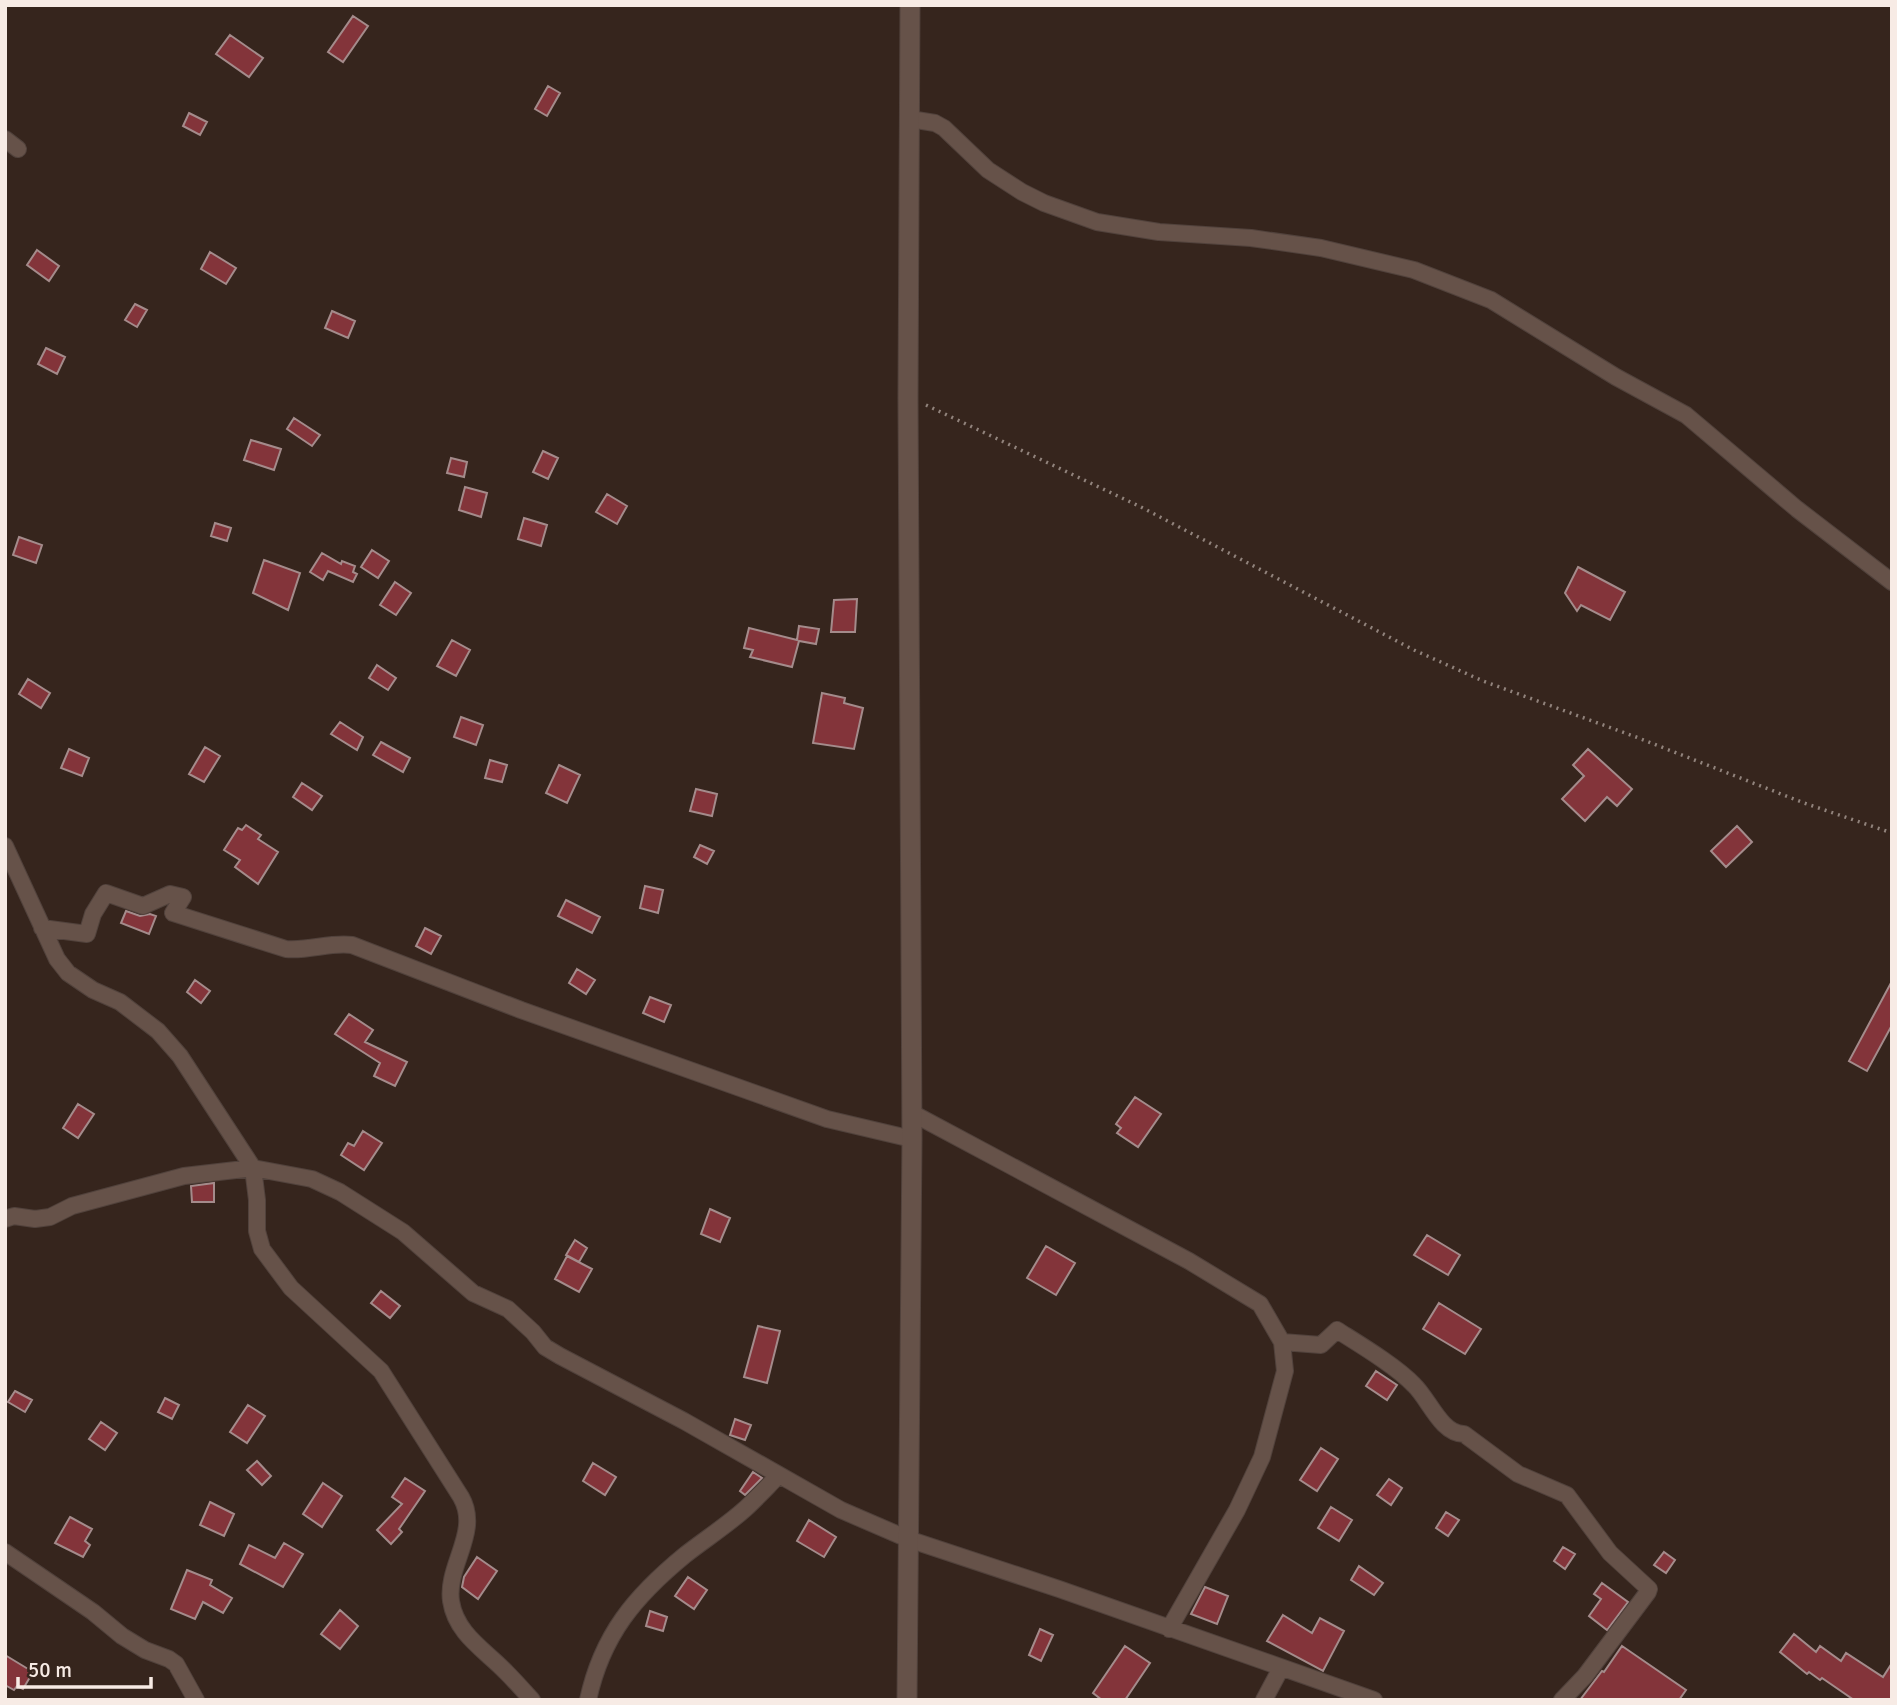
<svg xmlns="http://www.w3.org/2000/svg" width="1897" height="1705" viewBox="0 0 1897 1705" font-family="Signika,sans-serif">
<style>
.building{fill:#83343a;stroke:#a48b8b;stroke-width:2}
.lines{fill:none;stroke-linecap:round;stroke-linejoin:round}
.minor-casing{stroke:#51423c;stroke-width:18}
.tertiary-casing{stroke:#51423c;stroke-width:21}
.path{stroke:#91837c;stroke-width:3.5;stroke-dasharray:2 5;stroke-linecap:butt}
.minor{stroke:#665249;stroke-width:16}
.tertiary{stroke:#665249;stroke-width:19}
</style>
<rect width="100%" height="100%" fill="#36251d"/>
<path class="building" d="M353,16l15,10 -25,36 -15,-10z
M230,35l33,23 -14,19 -33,-23z
M548,86l12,7 -13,23 -12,-7z
M189,113l18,9 -7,13 -17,-9z
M37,250l22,16 -10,15 -22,-16z
M210,252l26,16 -10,16 -25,-15z
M135,304l12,6 -10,17 -12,-7z
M332,311l23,10 -7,17 -23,-10z
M46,348l19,9 -8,17 -19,-10z
M294,418l26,17 -8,11 -25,-17z
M251,440l30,9 -7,21 -30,-10z
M543,451l15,7 -10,21 -15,-7z
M451,458l16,4 -3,15 -17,-4z
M465,487l22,6 -6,24 -22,-7z
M607,494l20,12 -10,18 -21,-12z
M524,518l23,7 -6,21 -23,-7z
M215,523l16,5 -4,13 -16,-5z
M19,537l23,8 -6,18 -23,-8z
M372,550l17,11 -11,17 -17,-11z
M322,553l19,11 1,-3 13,5 -2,6 4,2 -4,8 -25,-11 -5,9 -13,-8z
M264,560l36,13 -12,37 -35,-17z
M1578,567l47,25 -15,28 -29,-15 -4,6 -12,-18z
M395,582l16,11 -15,22 -16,-10z
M857,599l-2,33h-24l3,-32z
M799,626l20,3 -3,15 -17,-3 -7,26 -42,-10 3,-7 -9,-2 5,-20 48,12z
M452,640l18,10 -14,26 -19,-10z
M377,665l19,13 -8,12 -19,-12z
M28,679l22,14 -9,15 -22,-14z
M822,693l23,5 -1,5 19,5 -9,41 -41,-6z
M461,717l22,8 -7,20 -22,-8z
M340,722l23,15 -6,13 -26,-16z
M381,742l29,16 -7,14 -30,-17z
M205,747l15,9 -16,26 -15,-8z
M69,749l20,9 -7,18 -21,-8z
M1588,749l44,40 -15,17 -10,-9 -22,24 -23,-22 22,-23 -11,-11z
M490,760l17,5 -5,17 -17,-4z
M559,765l21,10 -13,28 -21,-10z
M302,783l20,13 -10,14 -19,-13z
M696,789l21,5 -5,22 -22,-5z
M246,825l15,10 -3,4 20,13 -20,32 -23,-17 5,-7 -16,-10 14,-22 4,2z
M1737,826l15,16 -26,25 -15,-16z
M700,845l14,6 -7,13 -13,-7z
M645,886l18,4 -5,23 -18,-5z
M566,900l34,17 -8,16 -34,-17z
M126,911l14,5 10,-2 6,2 -7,18 -28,-11z
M425,928l16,8 -10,18 -15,-8z
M577,969l18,11 -9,14 -17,-11z
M195,980l15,11 -9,12 -14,-11z
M1892,981v44l-25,46 -18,-10z
M650,997l21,8 -7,17 -21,-9z
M349,1014l24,16 -8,12 42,20 -12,24 -21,-10 6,-13 -45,-29z
M1135,1097l26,17 -23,33 -21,-14 4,-5 -5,-4z
M78,1104l16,10 -16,24 -15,-10z
M363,1131l19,12 -18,27 -23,-15 7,-12 6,3z
M214,1183v19h-22l-1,-16z
M710,1209l20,9 -10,24 -19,-8z
M1427,1235l33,20 -12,20 -34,-20z
M575,1240l12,8 -8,14 -13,-7z
M1046,1246l29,17 -19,32 -29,-17z
M567,1256l25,13 -13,23 -24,-13z
M381,1291l19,15 -10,12 -19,-15z
M1439,1303l42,26 -16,25 -42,-25z
M758,1326l22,5 -13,52 -23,-6z
M1376,1371l21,14 -10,15 -21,-14z
M15,1391l17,9 -7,12 -17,-10z
M165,1398l14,7 -7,14 -14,-7z
M248,1405l17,11 -18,27 -17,-11z
M735,1419l16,6 -6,15 -15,-5z
M101,1422l16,11 -12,17 -16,-11z
M1321,1448l17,11 -21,32 -17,-11z
M257,1461l14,15 -9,9 -15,-15z
M593,1463l23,14 -11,18 -22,-14z
M753,1472l9,6 -17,17 -5,-4z
M405,1478l20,13 -26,38 3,3 -11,12 -14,-14 25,-26 -10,-7z
M1389,1479l13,9 -11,17 -14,-10z
M323,1483l19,13 -20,31 -19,-13z
M210,1502l24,12 -10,22 -24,-11z
M1331,1507l21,13 -13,21 -21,-13z
M1446,1512l13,8 -11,16 -12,-8z
M70,1517l22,12 -7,12 5,4 -7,12 -28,-14z
M809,1520l27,17 -12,20 -27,-16z
M284,1543l19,11 -20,33 -43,-23 9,-19 26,13z
M1563,1547l12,7 -10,15 -11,-8z
M1664,1552l11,8 -9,13 -12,-8z
M477,1557l20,14 -19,28 -16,-12 2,-10z
M1359,1566l24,17 -9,12 -23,-15z
M187,1570l25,10 -2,5 22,13 -9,15 -20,-11 -8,17 -24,-10z
M688,1577l19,13 -13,19 -19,-13z
M1602,1583l26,19 -21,28 -18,-14 12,-17 -7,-5z
M1205,1587l23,9 -11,28 -26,-10z
M340,1610l18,16 -18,23 -19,-15z
M650,1611l17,6 -4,14 -17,-5z
M1283,1615l29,18 8,-15 24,13 -21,40 -56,-30z
M1040,1629l13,6 -12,26 -12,-6z
M1794,1634l22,18 4,-6 21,15 5,-8 37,24 9,-14v37h-38l-32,-22 -2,2 -11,-8 -2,2 -27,-22z
M1125,1646l25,17 -25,37h-23l-9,-7z
M1622,1646l64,44 -7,10h-99l22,-29 2,1z
M5,1655l28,17 -10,17 -6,-3 -3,4 -9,-5z"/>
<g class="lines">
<g class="minor-casing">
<path id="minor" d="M910,119l25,4 9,5 44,42 34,22 22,11 53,19 62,10 92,6 70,10 93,22 77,30 125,77 70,38 111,94 95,73
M5,139l13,10
M5,846l52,113 11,14 25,17 27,12 38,29 22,25 73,112 4,32v31l5,18 29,39 90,83 80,126c20,35 -15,68 -10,104 5,33 34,49 55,71 9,9 17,18 26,28
M42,928l45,6 6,-20 13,-21 37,13 27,-12 13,3 -10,16 113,36c24,2 44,-7 66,-4l169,65 306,109 85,20
M912,1113l277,148 71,43 22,38 39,3 16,-15c22,14 59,36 77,55 15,14 27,49 50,49l54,40 49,21 43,58 39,36 -1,3 -63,84 -23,24
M5,1219l9,-3 21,3 15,-2 22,-11 112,-30 69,-8 59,11 28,13 63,40 70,61 35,16 25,23 12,15 15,9 124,65 157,89 67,29 151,50 315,111
M5,1552l88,60 29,24 23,14 24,9 7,5 20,36
M1169,1629l68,-119 25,-53 23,-86 -3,-29
M588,1700c14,-65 47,-104 97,-145 19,-15 41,-29 60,-46 12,-11 23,-23 34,-34
M1264,1700l17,-32"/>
</g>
<g class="tertiary-casing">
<path id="tertiary" d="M907,1700l5,-561 -4,-741 2,-393"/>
</g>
<path class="path" d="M926,405l215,102 273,143 69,31 153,56 168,66 88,30"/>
<use href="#minor" class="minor"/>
<use href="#tertiary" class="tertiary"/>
</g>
<rect width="1897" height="1705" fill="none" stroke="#f7ebe5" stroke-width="14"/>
<path d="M18 1677v10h133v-10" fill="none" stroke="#f7ebe5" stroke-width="3.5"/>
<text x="28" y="1677" font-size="21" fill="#f7ebe5" stroke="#36251d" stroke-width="5" paint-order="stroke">50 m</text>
</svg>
